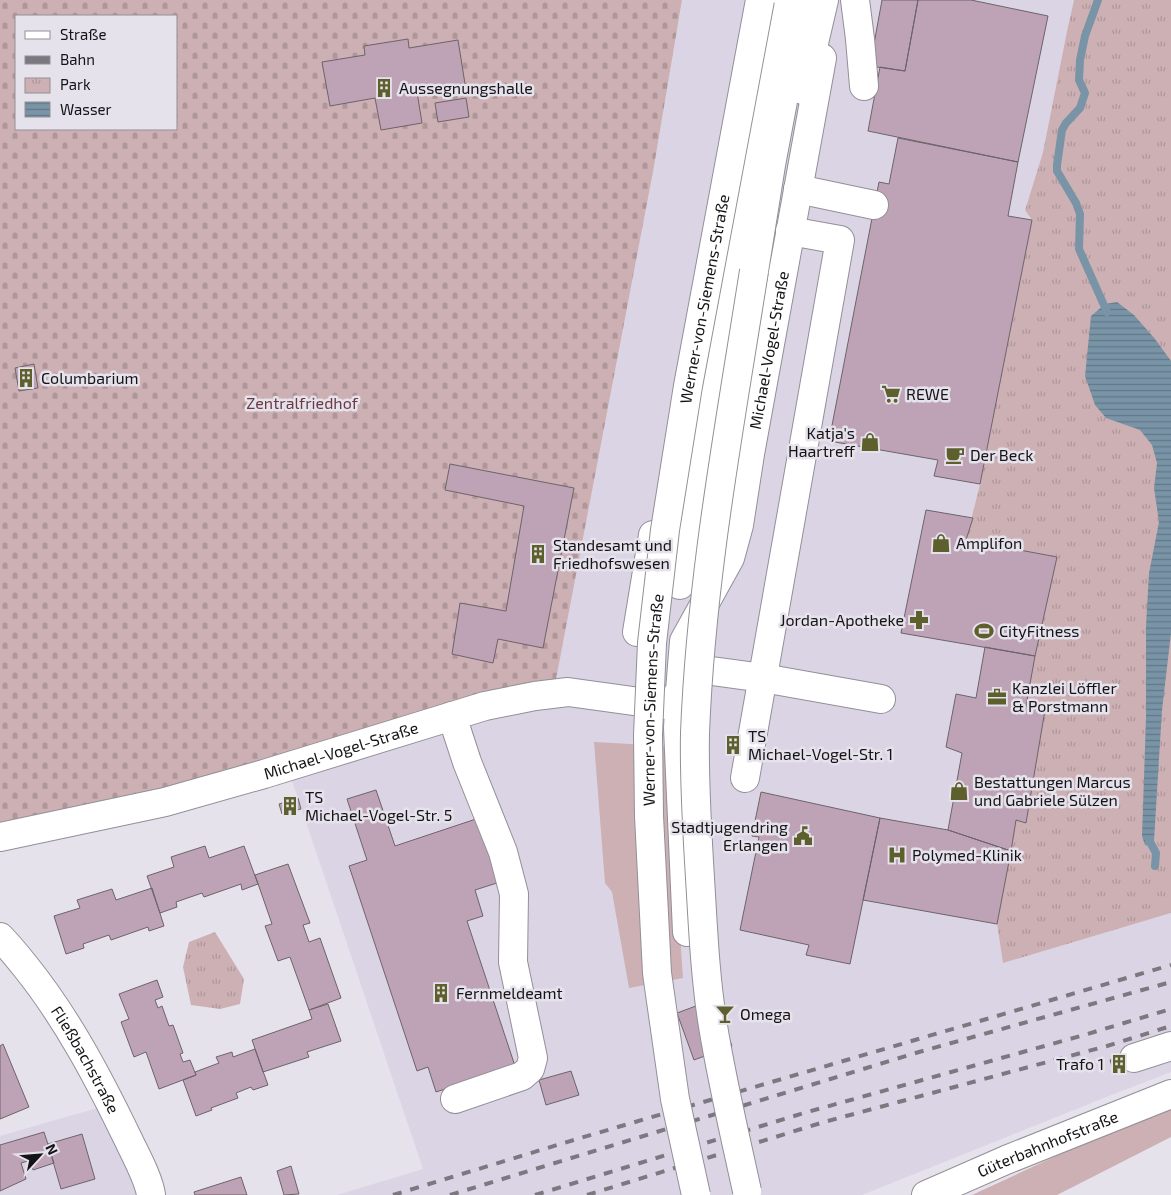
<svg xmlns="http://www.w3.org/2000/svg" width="1171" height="1195" viewBox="0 0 1171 1195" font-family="'Exo 2',sans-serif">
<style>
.built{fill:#dbd4e5}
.grass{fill:#ccb0b3}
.cemetery{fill:url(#cemetery-stones);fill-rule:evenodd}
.park{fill:url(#park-tufts)}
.water{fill:url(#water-rules)}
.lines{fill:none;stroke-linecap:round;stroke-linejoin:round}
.stream{stroke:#7994a6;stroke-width:8}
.building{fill:#bea3b6;stroke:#6c6469}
.minor-casing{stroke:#938f98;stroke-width:30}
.major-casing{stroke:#938f98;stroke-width:30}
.minor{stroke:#fff;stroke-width:28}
.major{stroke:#fff;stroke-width:28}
.rail{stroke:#7b797f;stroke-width:4;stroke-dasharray:9 9;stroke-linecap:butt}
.major-bridge-casing{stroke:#938f98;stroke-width:30;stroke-linecap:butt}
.major-bridge{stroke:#fff;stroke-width:28}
.labels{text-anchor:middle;stroke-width:5;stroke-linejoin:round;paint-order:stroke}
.poi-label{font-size:16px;fill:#141316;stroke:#e6e2ec;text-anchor:start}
.street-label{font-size:16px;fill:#141316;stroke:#e6e2ec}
.park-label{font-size:16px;fill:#6b3940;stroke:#e6e2ec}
</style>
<defs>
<pattern id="cemetery-stones" width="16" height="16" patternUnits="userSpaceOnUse" patternTransform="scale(1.25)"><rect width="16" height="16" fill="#ccb0b3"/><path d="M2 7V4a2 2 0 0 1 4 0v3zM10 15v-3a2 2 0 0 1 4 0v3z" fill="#ae9699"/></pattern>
<pattern id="park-tufts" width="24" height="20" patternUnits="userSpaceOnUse" patternTransform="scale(1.25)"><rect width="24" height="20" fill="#ccb0b3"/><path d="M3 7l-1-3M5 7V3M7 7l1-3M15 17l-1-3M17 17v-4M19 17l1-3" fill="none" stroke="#ae9699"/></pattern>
<pattern id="water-rules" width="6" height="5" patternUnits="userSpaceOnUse" patternTransform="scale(1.25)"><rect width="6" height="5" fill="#7994a6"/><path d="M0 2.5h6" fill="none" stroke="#627886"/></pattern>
</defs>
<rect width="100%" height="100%" fill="#e6e2ec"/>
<path class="built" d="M682,0h392l-7,31 -24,121 -18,57 7,11 -52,264 -14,56 91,17 -22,99 -9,50 19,4 -19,113 -29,101 6,39 168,-50v159l-52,20 -257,103h-525l86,-26 -140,-415 323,-338 47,-244z
M111,1104l42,91h-153v-59z"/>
<path class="grass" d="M594,742l73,4 16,232 -54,10 -17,-96 -7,-9z
M1171,1109v28l-114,58h-85l110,-51z"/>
<path class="cemetery" d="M0,0h682l-29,172 -97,507 -137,36 -256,74 -163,34zM16,16h160v113h-160z"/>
<path class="park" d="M1074,0h97v913l-168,50 -6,-39 19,-104 10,2 19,-112 -19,-4 9,-50 22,-99 -91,-17 14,-56 52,-264 -7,-10 18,-58 24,-121z
M215,932l29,47 -4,25 -20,5 -29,-4 -8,-38 6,-25z"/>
<path class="water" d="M1117,302l17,13 21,24 16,22v272l-9,77 -8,131 -1,6 -8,-2 -3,-9 4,-118v-92l3,-53 10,-51 -5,-34 3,-25 -5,-18 -12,-15 -34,-12 -11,-13 -10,-29 6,-60 14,-12z"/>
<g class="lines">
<path class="stream" d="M1098,0l-13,36 -5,24 -1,20 6,13 -5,15 -14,15 -4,7 -5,35v6l19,32 4,11 -1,35 28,63
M1149,840l7,13 -1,13"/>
</g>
<path class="building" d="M882,0h36l-13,71 -35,-5z
M918,0h53l77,16 -30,146 -150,-31 12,-64 25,4z
M408,39l1,9 49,-8 7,44 -48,8 5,31 -41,7 -6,-32 -45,8 -8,-44 43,-7 -1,-9z
M466,98l3,19 -31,5 -3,-19z
M898,138l120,24 -10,54 24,4 -52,264 -46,-8 4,-16 -109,-19 50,-259 10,2z
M34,364l4,24 -19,3 -4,-23z
M450,464l124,24 -31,160 -45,-9 -5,24 -41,-9 8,-51 46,8 18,-105 -79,-16z
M926,510l47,8 -7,22 91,17 -22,99 -134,-23z
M985,647l50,9 -9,50 19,4 -19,113 -10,-3 -5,31 -63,-21 14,-77 -16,-6 10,-53 20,4z
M729,736l10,2 -3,17 -10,-2z
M376,790l19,56 84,-28 21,64 -25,8 8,26 -16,5 48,145 -79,26 -8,-25 -11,4 -68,-205 18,-6 -20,-61z
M761,792l119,26 -30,146 -44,-9 3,-10 -69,-15 19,-93 -7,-1z
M298,798l3,11 -19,5 -3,-10z
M880,818l68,12 63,21 -14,73 -134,-24z
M205,846l4,12 35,-12 14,38 -16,6 -1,-6 -37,13 -2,-4 -26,9 1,5 -17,6 -13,-37 27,-9 -3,-10z
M288,864l22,59 -7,2 6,17 11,-4 21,60 -32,12 -19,-53 -12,4 -13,-35 7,-2 -17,-49z
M152,888l12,38 -15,5 -1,-4 -37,13 -2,-5 -26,9 1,4 -18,6 -12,-38 26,-8 -3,-8 35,-11 4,11z
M157,980l6,17 -8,3 3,8 4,-2 7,20 4,-1 10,28 -3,1 3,8 7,-2 6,15 -37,14 -13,-37 -12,5 -13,-35 8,-3 -10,-25z
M715,999l17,47 -38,14 -17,-47z
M328,1004l13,37 -34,11 2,5 -46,15 -11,-32 60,-21 -3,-9z
M3,1044l26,63 -29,12v-73z
M255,1049l13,36 -15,5 -2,-3 -15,6 2,5 -27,10 1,2 -16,6 -13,-36 13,-5 -1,-3 24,-9 -3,-6 16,-5 1,5z
M1125,1056l3,11 -14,5 -4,-12z
M571,1071l8,24 -33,10 -7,-25z
M44,1132l10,31 -21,7 -2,-10 -10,3 5,16 -26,12v-46z
M82,1134l13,45 -34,10 -13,-45z
M291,1166l8,28 -15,1 -7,-24z
M241,1177l6,18h-52l-1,-3z"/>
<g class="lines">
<g class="minor-casing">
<g id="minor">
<path d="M855,0l5,39 4,47"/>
<path d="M798,189l76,16"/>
<path d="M680,585l20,-140 12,-77 75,-368"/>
<path d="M637,632l16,-97"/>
<path d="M682,667l81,11 118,21"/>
<path d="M680,691l-2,37 9,204"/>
<path d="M452,716l15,46 36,90 11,42 -1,68 20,96 -3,11 -8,7 -67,23"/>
<path d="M745,778l95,-538 -50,-9"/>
<path id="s1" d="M0,837l165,-35 99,-28 221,-68 50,-10 33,-4 94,13 11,-5 7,-9 4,-50 46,-83 9,-33 11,-71 72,-396"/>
<path id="s2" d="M0,937c9,9 17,19 25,29 42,52 74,113 103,173 7,15 21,40 23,56"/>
<path d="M1134,1058l37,-12"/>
<path id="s3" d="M926,1195l80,-35 165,-66"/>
</g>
</g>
<g class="major-casing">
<path id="major" d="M803,90l21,-90
M754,271l17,-106 31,-165"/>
</g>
<use href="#minor" class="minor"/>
<use href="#major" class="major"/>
<path class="rail" d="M393,1195l184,-56 594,-174
M450,1195l469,-143 252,-70
M535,1195l269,-82 280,-78 87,-26
M587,1195l237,-73 283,-76 64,-20"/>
<g class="major-bridge-casing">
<g id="major-bridge">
<path d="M747,1191c-12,-55 -25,-110 -34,-165 -8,-49 -10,-99 -13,-148 -3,-48 -6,-97 -5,-145 6,-155 35,-309 59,-462"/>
<path id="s4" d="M696,1195l-21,-96 -18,-126 -8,-157 -1,-81 4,-92 13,-113 23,-144 72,-386"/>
</g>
</g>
<use href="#major-bridge" class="major-bridge"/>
</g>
<defs>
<g id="building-bare" transform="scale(1.5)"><path d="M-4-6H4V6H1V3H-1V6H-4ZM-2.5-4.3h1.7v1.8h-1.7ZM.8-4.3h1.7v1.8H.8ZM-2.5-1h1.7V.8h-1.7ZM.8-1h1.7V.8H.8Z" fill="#5d5f2d" stroke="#e6e2ec" stroke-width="2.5" paint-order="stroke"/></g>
<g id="supermarket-bare" transform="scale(1.5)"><path d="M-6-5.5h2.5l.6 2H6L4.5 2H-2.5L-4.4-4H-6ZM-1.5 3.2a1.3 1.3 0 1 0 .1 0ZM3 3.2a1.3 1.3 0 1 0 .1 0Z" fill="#5d5f2d" stroke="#e6e2ec" stroke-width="2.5" paint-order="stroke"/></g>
<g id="shop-bare" transform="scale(1.5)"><path d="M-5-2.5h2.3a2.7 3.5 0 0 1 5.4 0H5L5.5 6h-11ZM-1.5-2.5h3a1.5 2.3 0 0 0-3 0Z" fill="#5d5f2d" stroke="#e6e2ec" stroke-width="2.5" paint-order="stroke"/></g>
<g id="cafe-bare" transform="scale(1.5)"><path d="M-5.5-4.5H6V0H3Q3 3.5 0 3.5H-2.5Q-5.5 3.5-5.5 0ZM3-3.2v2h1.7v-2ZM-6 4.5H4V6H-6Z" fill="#5d5f2d" stroke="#e6e2ec" stroke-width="2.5" paint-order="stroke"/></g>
<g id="pharmacy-bare" transform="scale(1.5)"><path d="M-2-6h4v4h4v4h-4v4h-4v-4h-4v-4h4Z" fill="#5d5f2d" stroke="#e6e2ec" stroke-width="2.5" paint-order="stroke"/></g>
<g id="stadium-bare" transform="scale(1.5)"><path d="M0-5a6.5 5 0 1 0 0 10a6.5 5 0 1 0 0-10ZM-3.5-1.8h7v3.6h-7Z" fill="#5d5f2d" stroke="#e6e2ec" stroke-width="2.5" paint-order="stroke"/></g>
<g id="office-bare" transform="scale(1.5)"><path d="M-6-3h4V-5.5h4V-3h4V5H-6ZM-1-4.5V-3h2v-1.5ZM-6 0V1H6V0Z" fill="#5d5f2d" stroke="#e6e2ec" stroke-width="2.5" paint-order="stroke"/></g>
<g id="civic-bare" transform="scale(1.5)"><path d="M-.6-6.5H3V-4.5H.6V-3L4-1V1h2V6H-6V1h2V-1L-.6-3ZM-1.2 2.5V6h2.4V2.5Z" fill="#5d5f2d" stroke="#e6e2ec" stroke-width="2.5" paint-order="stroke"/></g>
<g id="hospital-bare" transform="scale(1.5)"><path d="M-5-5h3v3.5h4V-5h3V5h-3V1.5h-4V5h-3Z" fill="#5d5f2d" stroke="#e6e2ec" stroke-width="2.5" paint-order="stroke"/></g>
<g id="bar-bare" transform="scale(1.5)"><path d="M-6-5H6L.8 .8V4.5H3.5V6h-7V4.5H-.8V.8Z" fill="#5d5f2d" stroke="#e6e2ec" stroke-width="2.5" paint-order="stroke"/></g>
</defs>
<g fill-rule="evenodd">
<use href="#building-bare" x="384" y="88"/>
<use href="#building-bare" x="26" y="378"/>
<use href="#supermarket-bare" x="891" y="394"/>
<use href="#shop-bare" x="870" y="442"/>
<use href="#cafe-bare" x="955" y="455"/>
<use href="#shop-bare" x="941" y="543"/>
<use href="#building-bare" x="538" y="554"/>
<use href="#pharmacy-bare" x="919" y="620"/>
<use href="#stadium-bare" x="984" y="631"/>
<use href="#office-bare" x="997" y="697"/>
<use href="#building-bare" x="733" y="745"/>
<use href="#shop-bare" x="959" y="791"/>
<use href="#building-bare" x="290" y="806"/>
<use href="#civic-bare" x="803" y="836"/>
<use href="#hospital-bare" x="897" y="855"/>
<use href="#building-bare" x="441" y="993"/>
<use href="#bar-bare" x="725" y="1014"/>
<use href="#building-bare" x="1119" y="1064"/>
</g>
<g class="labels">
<g class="poi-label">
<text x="399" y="94">Aussegnungshalle</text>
<text x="41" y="384">Columbarium</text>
<text x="906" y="400">REWE</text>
<text x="855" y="439" text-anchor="end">Katja's<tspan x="855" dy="18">Haartreff</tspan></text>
<text x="970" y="461">Der Beck</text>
<text x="956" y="549">Amplifon</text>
<text x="553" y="551">Standesamt und<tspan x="553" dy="18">Friedhofswesen</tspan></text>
<text x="904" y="626" text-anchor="end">Jordan-Apotheke</text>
<text x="999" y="637">CityFitness</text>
<text x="1012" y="694">Kanzlei Löffler<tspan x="1012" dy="18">&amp; Porstmann</tspan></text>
<text x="748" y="742">TS<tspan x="748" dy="18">Michael-Vogel-Str. 1</tspan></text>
<text x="974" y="788">Bestattungen Marcus<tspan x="974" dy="18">und Gabriele Sülzen</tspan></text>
<text x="305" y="803">TS<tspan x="305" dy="18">Michael-Vogel-Str. 5</tspan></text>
<text x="788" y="833" text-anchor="end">Stadtjugendring<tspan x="788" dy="18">Erlangen</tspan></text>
<text x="912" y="861">Polymed-Klinik</text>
<text x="456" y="999">Fernmeldeamt</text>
<text x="740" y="1020">Omega</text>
<text x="1104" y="1070" text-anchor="end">Trafo 1</text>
</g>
<g class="street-label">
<text dy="6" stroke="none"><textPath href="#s4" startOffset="904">Werner-von-Siemens-Straße</textPath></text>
<text dy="6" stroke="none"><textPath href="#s1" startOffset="1062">Michael-Vogel-Straße</textPath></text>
<text dy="6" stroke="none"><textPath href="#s4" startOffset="499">Werner-von-Siemens-Straße</textPath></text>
<text dy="6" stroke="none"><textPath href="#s1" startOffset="352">Michael-Vogel-Straße</textPath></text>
<text dy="6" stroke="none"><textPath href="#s2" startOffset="150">Fließbachstraße</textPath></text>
<text dy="6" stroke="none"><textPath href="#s3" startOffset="132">Güterbahnhofstraße</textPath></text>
</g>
<g class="park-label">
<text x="302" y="409">Zentralfriedhof</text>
</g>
</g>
<rect x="15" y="15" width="162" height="115" fill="#e6e2ec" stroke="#928f96"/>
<rect x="25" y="31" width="25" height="8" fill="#ffffff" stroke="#928f96"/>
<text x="60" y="40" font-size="15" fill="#141316">Straße</text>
<rect x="25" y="56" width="25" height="8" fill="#7b797f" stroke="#928f96"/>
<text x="60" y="65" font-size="15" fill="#141316">Bahn</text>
<rect x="25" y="78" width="25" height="15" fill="url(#park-tufts)" stroke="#928f96"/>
<text x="60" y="90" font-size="15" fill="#141316">Park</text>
<rect x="25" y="102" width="25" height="15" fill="url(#water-rules)" stroke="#928f96"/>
<text x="60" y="115" font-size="15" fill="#141316">Wasser</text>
<g transform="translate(40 1155) rotate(64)" stroke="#e6e2ec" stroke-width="4" paint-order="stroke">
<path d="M0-4L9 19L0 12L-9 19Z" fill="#141316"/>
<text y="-8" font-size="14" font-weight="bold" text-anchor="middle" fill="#141316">N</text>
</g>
</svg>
